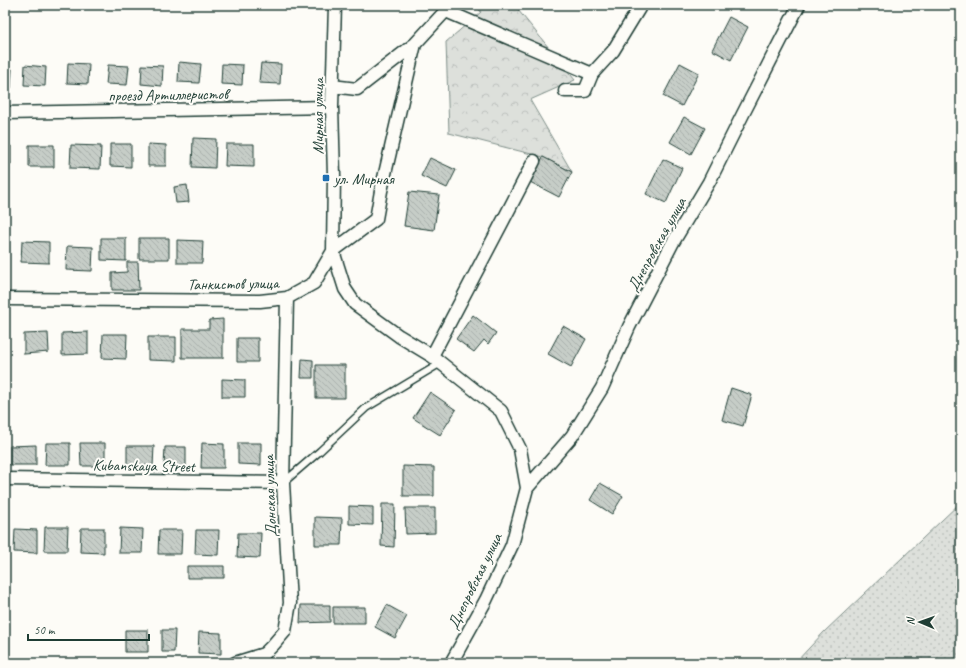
<svg xmlns="http://www.w3.org/2000/svg" width="966" height="668" viewBox="0 0 966 668" font-family="Caveat,sans-serif">
<style>
.grass{fill:url(#grass-dots);stroke:#7e8e88}
.forest{fill:url(#forest-crowns);stroke:#7e8e88}
.building{fill:url(#building-back-hatch);stroke:#1f3d34}
.lines{fill:none;stroke-linecap:round;stroke-linejoin:round}
.lane-casing{stroke:#1f3d34;stroke-width:9}
.street-casing{stroke:#1f3d34;stroke-width:15}
.lane{stroke:#fdfcf7;stroke-width:6}
.street{stroke:#fdfcf7;stroke-width:12}
.poi-dot{fill:#1f6fb2;stroke:#fdfcf7;stroke-width:1.5}
.labels{text-anchor:middle;stroke-width:4;stroke-linejoin:round;paint-order:stroke}
.street-label{font-size:16px;fill:#1f3d34;stroke:#fdfcf7}
.poi-label{font-size:16px;fill:#1f3d34;stroke:#fdfcf7;text-anchor:start}
</style>
<defs>
<pattern id="grass-dots" width="8" height="8" patternUnits="userSpaceOnUse"><rect width="8" height="8" fill="#dde0db"/><path d="M2 2h.1M6 6h.1" fill="none" stroke="#bdc1bd" stroke-width="1.8" stroke-linecap="round"/></pattern>
<pattern id="forest-crowns" width="20" height="18" patternUnits="userSpaceOnUse"><rect width="20" height="18" fill="#dde0db"/><path d="M2 6a3 3 0 1 1 6 0M12 15a3 3 0 1 1 6 0" fill="none" stroke="#bdc1bd"/></pattern>
<pattern id="building-back-hatch" width="6" height="6" patternUnits="userSpaceOnUse"><rect width="6" height="6" fill="#c6cdc7"/><path d="M-1 5l2 2M0 0l6 6M5-1l2 2" fill="none" stroke="#aab1ac"/></pattern>
</defs>
<rect width="100%" height="100%" fill="#fdfcf7"/>
<filter id="ink" filterUnits="userSpaceOnUse"><feTurbulence type="fractalNoise" baseFrequency=".025" numOctaves="2"/><feDisplacementMap in="SourceGraphic" scale="8" xChannelSelector="R" yChannelSelector="G"/><feConvolveMatrix kernelMatrix="1 2 1 2 8 2 1 2 1" color-interpolation-filters="sRGB"/></filter>
<g filter="url(#ink)">
<path class="grass" d="M961,502v161h-166l29,-31z"/>
<path class="forest" d="M476,5h38l61,75 -45,20 42,72 -29,-15 -94,-24 -3,-91 35,-30z"/>
<path class="building" d="M729,17l19,10 -17,33 -19,-10z
M179,62l22,2 -2,19 -21,-1z
M68,63l21,1 -1,20 -21,-1z
M261,63l20,1 -1,20 -21,-1z
M680,63l19,10 -17,33 -19,-10z
M222,64l21,1 -1,20 -21,-1z
M25,65l21,2 -1,19 -21,-1z
M108,65l21,1 -2,19 -21,-1z
M142,65l21,1 -1,20 -21,-2z
M5,68l7,1 -1,19h-6z
M684,117l21,11 -14,26 -21,-12z
M193,138l23,1 -1,29 -23,-1z
M110,144h21v23l-21,-1z
M148,144l18,1v21h-18z
M226,144h28v23l-29,-1z
M5,145l6,1v18l-6,-1z
M29,145h25v22h-25z
M71,145l30,1 -1,23 -30,-1z
M543,157l29,15 -13,25 -29,-15z
M430,158l26,12 -9,18 -26,-12z
M663,159l19,9 -16,35 -20,-9z
M187,185l2,17 -13,1 -2,-16z
M409,192l30,3 -5,35 -30,-4z
M101,238h25v23l-25,-1z
M139,238h30v21h-30z
M5,239h2v24h-2z
M177,240l26,1 -1,22h-25z
M22,241l27,1v21l-28,-1z
M67,246l26,1 -1,24 -26,-1z
M127,262h11l1,28h-27v-17l15,-1z
M473,315l23,18 -8,11 -4,-4 -10,12 -18,-13z
M223,319v39h-41v-29h27v-9z
M563,326l23,13 -15,28 -23,-13z
M5,329h2l-1,36h-1z
M88,332v22l-26,1v-22z
M48,333l1,19 -25,2v-20z
M103,334h24l-1,25 -24,-1z
M148,337h28v24l-28,-1z
M237,338h21v24h-21z
M302,359l11,1v18h-12z
M316,365h29v33h-29z
M222,379l23,1v17h-23z
M731,388l21,7 -9,31 -21,-6z
M430,392l26,18 -16,25 -27,-17z
M46,443h24v22h-25z
M80,443h25v23h-24z
M202,443l22,1v24h-23z
M238,443h23v22l-23,-1z
M36,445v20h-26v-19z
M127,446h27l-1,20 -26,-1z
M165,447h21v20l-22,-1z
M403,466l31,1v29h-31z
M600,483l23,13 -11,18 -22,-14z
M382,504h13l-1,43 -13,-1z
M349,506l24,1v18l-24,-1z
M405,508h30v25l-29,1z
M315,517l27,1 -1,27h-26z
M45,527h23l-1,24h-23z
M81,528h23v25l-24,-1z
M120,528l23,1 -1,24h-23z
M15,529l22,1v23l-23,-1z
M159,530h23l-1,24h-23z
M196,530h23l-1,25 -23,-1z
M238,533h23l-1,25 -23,-1z
M187,566h37v12h-37z
M301,605h29v17l-30,1z
M387,605l20,11 -12,22 -20,-11z
M333,607h32v16h-32z
M125,630h23v22h-23z
M162,630h13l-1,22h-12z
M199,632l22,1v21l-23,-1z"/>
<g class="lines">
<g class="lane-casing">
<path id="lane" d="M284,482l36,-31 46,-43 75,-45"/>
</g>
<g class="street-casing">
<path id="street" d="M446,11l146,63
M332,86l25,3 58,-45 36,-39
M565,91h20l7,-17 21,-23 28,-46
M5,113l327,-6
M333,251l1,-76 -2,-68 3,-102
M333,251l43,-32 5,-28 34,-147
M5,299l255,2 27,-3 27,-15 19,-32 12,38 10,15 44,32 33,20 72,-137 30,-58
M432,356l69,55 19,38 7,39 -15,57 -26,55 -35,63
M5,479l278,4
M527,488l45,-52 30,-48 27,-61 43,-83 37,-62 34,-68 56,-109
M235,663l29,-9 9,-9 12,-14 5,-28 -7,-120 4,-185"/>
</g>
<use href="#lane" class="lane"/>
<use href="#street" class="street"/>
</g>
</g>
<rect class="poi-dot" x="322" y="174" width="8" height="8" rx="2"/>
<g class="labels">
<g class="street-label">
<text transform="translate(168 94) rotate(-1)" y="6">проезд Артиллеристов</text>
<text transform="translate(317 116) rotate(-90)" y="6">Мирная улица</text>
<text transform="translate(656 244) rotate(-61)" y="6">Днепровская улица</text>
<text transform="translate(233 283) rotate(-1)" y="6">Танкистов улица</text>
<text transform="translate(144 465) rotate(1)" y="6">Kubanskaya Street</text>
<text transform="translate(269 496) rotate(-92)" y="6">Донская улица</text>
<text transform="translate(474 581) rotate(-64)" y="6">Днепровская улица</text>
</g>
<g class="poi-label">
<text x="334" y="184">ул. Мирная</text>
</g>
</g>
<rect width="966" height="668" fill="none" stroke="#fdfcf7" stroke-width="20"/>
<rect x="10" y="10" width="946" height="648" fill="none" stroke="#1f3d34" stroke-width="1.5" filter="url(#ink)"/>
<g transform="translate(920 622) rotate(272)" stroke="#fdfcf7" stroke-width="3" paint-order="stroke">
<path d="M0-3L7 15L0 10L-7 15Z" fill="#1f3d34"/>
<text y="-6" font-size="11" font-weight="bold" text-anchor="middle" fill="#1f3d34">N</text>
</g>
<path d="M28 634v6h121v-6" fill="none" stroke="#1f3d34" stroke-width="2"/>
<text x="34" y="634" font-size="12" fill="#1f3d34" stroke="#fdfcf7" stroke-width="3" paint-order="stroke">50 m</text>
</svg>
